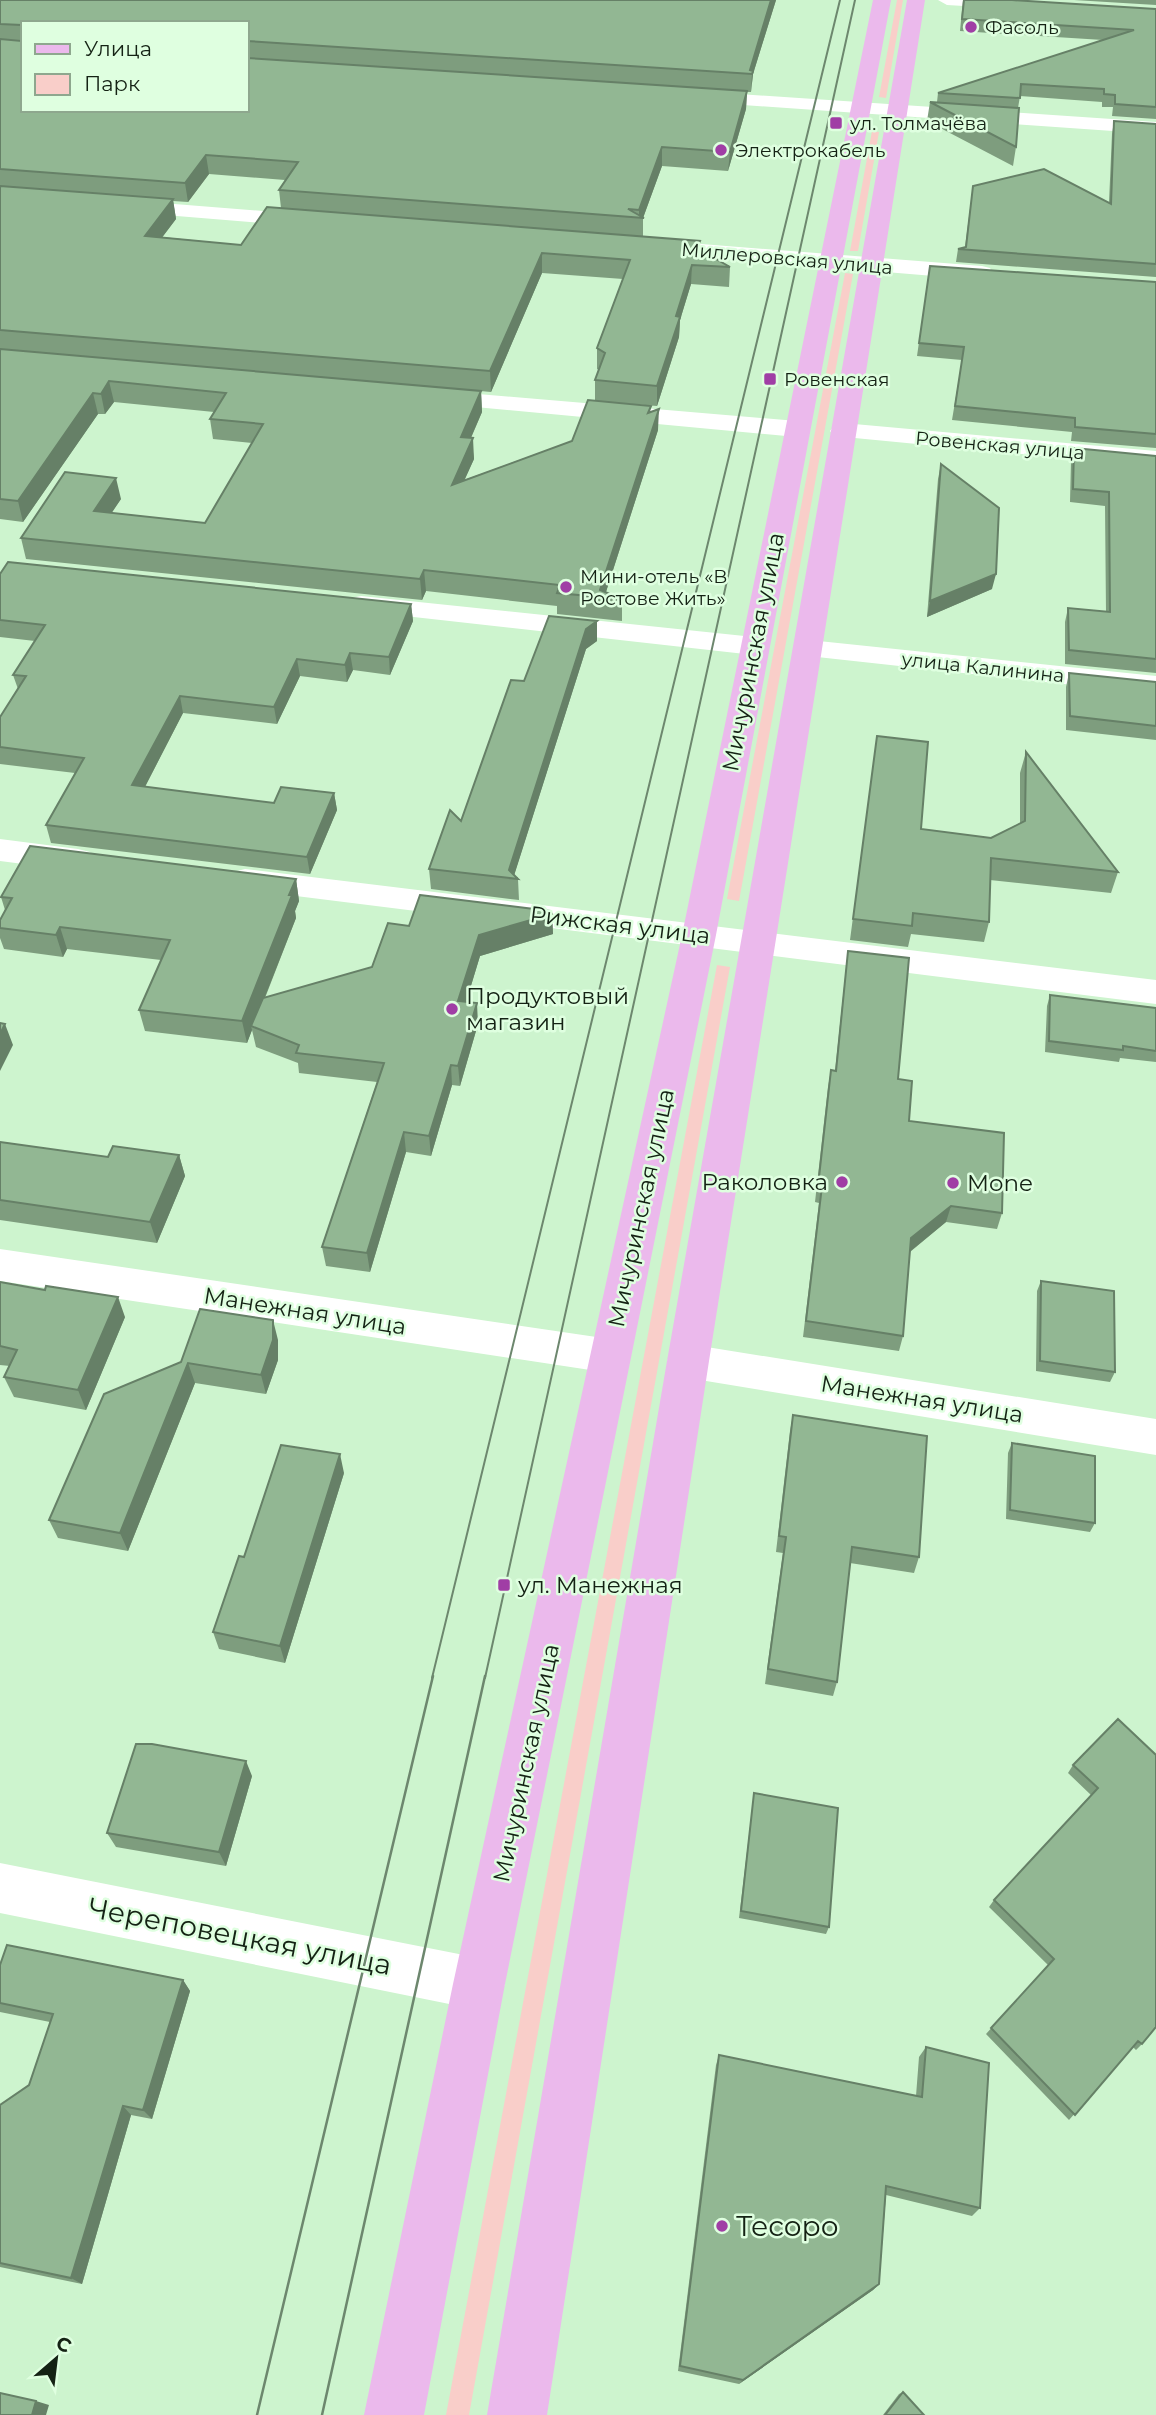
<svg xmlns="http://www.w3.org/2000/svg" width="1156" height="2415" font-family="Montserrat,sans-serif">
<rect width="100%" height="100%" fill="#cdf4ce"/>
<path fill="#f9cec9" d="M 897,0 L 903,0 L 886,98 L 879,97 Z
M 872,131 L 879,132 L 858,251 L 850,251 Z
M 845,273 L 853,274 L 739,901 L 727,899 Z
M 717,965 L 730,967 L 469,2415 L 446,2415 Z"/>
<g fill="none" stroke-linecap="round" stroke-linejoin="round">
<path fill="#fff" fill-rule="evenodd" d="M 938,0 L 1020,0 L 1024,4 L 1015,9 L 947,5 Z
M 694,91 L 1156,122 L 1156,134 L 687,101 L 684,97 L 687,93 Z
M 124,200 L 312,215 L 320,216 L 323,221 L 320,226 L 312,227 L 116,211 L 113,206 L 116,201 Z
M 651,240 L 982,266 L 990,268 L 993,273 L 990,278 L 982,280 L 643,252 L 640,247 L 643,242 Z
M 431,390 L 797,421 L 806,424 L 810,429 L 806,434 L 797,437 L 422,402 L 419,397 L 422,392 Z
M 843,423 L 1156,451 L 1156,467 L 834,436 L 830,431 L 834,426 Z
M 361,596 L 754,637 L 764,640 L 768,646 L 764,652 L 754,655 L 351,610 L 347,604 L 351,598 Z
M 809,640 L 1156,676 L 1156,694 L 799,655 L 795,649 L 799,643 Z
M 0,839 L 78,849 L 90,852 L 94,860 L 90,868 L 78,871 L 0,861 Z
M 245,869 L 1156,980 L 1156,1004 L 233,888 L 229,880 L 233,872 Z
M 0,1249 L 610,1339 L 625,1344 L 631,1356 L 625,1368 L 610,1373 L 0,1281 Z
M 688,1344 L 1156,1419 L 1156,1455 L 688,1378 L 673,1373 L 667,1361 L 673,1349 Z
M 0,1863 L 479,1958 L 497,1966 L 505,1984 L 497,2002 L 479,2010 L 0,1913 Z"/>
<path fill="#ebb9ec" fill-rule="evenodd" d="M 873,0 L 891,0 L 716,935 L 505,1984 L 424,2415 L 364,2415 L 453,1984 L 682,935 Z
M 907,0 L 925,0 L 709,1361 L 547,2415 L 487,2415 L 667,1361 Z"/>
<path stroke="#6d876e" stroke-width="2" d="M 432,1678 L 840,0
M 485,1678 L 855,0"/>
<path stroke="#6d876e" stroke-width="2.5" d="M 257,2415 L 433,1676
M 322,2415 L 485,1676"/>
</g>
<path fill="#7e9d7e" fill-rule="evenodd" d="M 0,0 L 776,0 L 753,74 L 751,92 L 747,92 L 746,109 L 728,171 L 662,166 L 643,218 L 643,236 L 699,250 L 730,267 L 729,287 L 691,284 L 680,320 L 679,337 L 657,406 L 595,401 L 595,380 L 599,370 L 597,369 L 597,348 L 623,279 L 542,273 L 491,392 L 459,389 L 481,391 L 482,412 L 471,438 L 474,459 L 464,480 L 572,441 L 651,406 L 650,412 L 658,430 L 606,592 L 622,599 L 622,621 L 557,614 L 557,606 L 426,591 L 422,600 L 26,559 L 21,538 L 121,499 L 111,513 L 205,523 L 252,443 L 213,439 L 210,419 L 214,412 L 114,402 L 105,414 L 98,414 L 23,522 L 0,519 ZM 23,23 L 247,23 L 247,110 ZM 209,174 L 285,180 L 279,190 L 281,208 L 241,245 L 162,237 L 176,219 L 173,201 L 188,202 Z
M 963,0 L 1156,9 L 1156,119 L 1112,116 L 1113,107 L 1102,107 L 1102,102 L 1020,96 L 1018,108 L 1016,147 L 1013,166 L 927,121 L 930,102 L 937,102 L 938,93 L 1103,40 L 960,31 Z
M 1074,0 L 1156,0 L 1156,5 Z
M 1114,121 L 1156,124 L 1156,277 L 956,262 L 958,249 L 965,247 L 973,186 L 1109,202 L 1112,134 Z
M 930,266 L 1156,282 L 1156,448 L 1071,441 L 1072,432 L 952,420 L 962,360 L 917,356 Z
M 1074,448 L 1156,456 L 1156,673 L 1065,664 L 1065,622 L 1068,608 L 1106,612 L 1105,506 L 1070,502 L 1071,461 Z
M 941,464 L 992,589 L 927,617 L 938,479 Z
M 0,574 L 411,604 L 413,621 L 390,675 L 353,670 L 347,682 L 300,676 L 277,724 L 183,713 L 145,787 L 274,803 L 334,793 L 337,810 L 310,874 L 51,843 L 46,825 L 75,773 L 0,764 L 0,717 L 18,689 L 13,675 L 35,641 L 0,637 Z
M 597,621 L 597,641 L 586,649 L 514,875 L 518,879 L 519,900 L 431,889 L 429,869 L 461,821 L 524,681 Z
M 1069,673 L 1156,682 L 1156,740 L 1066,730 L 1066,687 Z
M 877,736 L 921,829 L 991,838 L 1020,823 L 1020,773 L 1026,752 L 1118,872 L 1111,893 L 990,880 L 989,922 L 984,942 L 911,934 L 908,947 L 850,940 Z
M 296,879 L 299,901 L 295,911 L 296,918 L 265,998 L 372,967 L 409,926 L 552,914 L 553,934 L 480,956 L 466,1002 L 478,1024 L 460,1086 L 452,1085 L 431,1156 L 406,1152 L 370,1272 L 326,1266 L 322,1247 L 377,1082 L 299,1073 L 298,1063 L 256,1047 L 252,1030 L 247,1043 L 145,1031 L 139,1010 L 161,960 L 67,949 L 63,957 L 4,949 L 0,938 L 0,920 L 5,910 L 1,897 Z
M 848,951 L 898,1079 L 909,1121 L 1002,1213 L 997,1229 L 946,1222 L 910,1252 L 903,1336 L 899,1351 L 803,1337 L 819,1203 L 815,1202 L 828,1087 L 831,1070 L 835,1071 L 846,968 Z
M 1050,995 L 1156,1008 L 1156,1062 L 1120,1058 L 1119,1062 L 1045,1052 L 1047,1006 Z
M 0,1142 L 108,1157 L 179,1155 L 185,1176 L 157,1243 L 0,1220 Z
M 1041,1281 L 1115,1372 L 1110,1382 L 1036,1371 L 1037,1291 Z
M 0,1282 L 125,1317 L 86,1410 L 14,1397 L 4,1377 L 10,1366 L 0,1365 Z
M 278,1340 L 278,1360 L 266,1394 L 195,1383 L 128,1551 L 58,1538 L 49,1520 L 181,1362 Z
M 793,1415 L 919,1557 L 914,1573 L 850,1563 L 837,1682 L 833,1696 L 765,1684 L 783,1553 L 776,1552 L 790,1431 Z
M 1012,1443 L 1095,1523 L 1090,1532 L 1006,1519 L 1008,1453 Z
M 344,1473 L 285,1663 L 219,1649 L 213,1632 L 244,1557 Z
M 1118,1719 L 1142,2044 L 1136,2050 L 1133,2047 L 1069,2120 L 986,2034 L 1048,1965 L 989,1907 L 994,1900 L 1091,1795 L 1068,1773 L 1073,1765 Z
M 252,1776 L 226,1866 L 116,1847 L 107,1833 Z
M 754,1793 L 829,1927 L 826,1934 L 739,1918 Z
M 0,1965 L 183,1980 L 190,1991 L 152,2119 L 131,2115 L 82,2284 L 0,2267 L 0,2105 L 29,2085 L 50,2022 L 0,2012 Z
M 926,2047 L 980,2208 L 972,2216 L 886,2195 L 879,2284 L 873,2290 L 739,2384 L 678,2371 L 716,2065 L 719,2055 L 916,2096 L 919,2057 Z
M 903,2392 L 924,2415 L 883,2415 L 899,2394 Z"/>
<path fill="#668067" d="M 771,0 L 776,0 L 753,74 L 751,92 L 752,74 L 750,70 Z
M 747,91 L 746,109 L 728,171 L 730,152 Z
M 662,147 L 662,166 L 643,218 L 639,218 L 639,210 Z
M 206,155 L 209,174 L 188,202 L 185,183 Z
M 173,199 L 176,219 L 149,255 L 145,236 Z
M 542,253 L 542,273 L 491,392 L 490,371 Z
M 692,265 L 691,284 L 680,320 L 679,337 L 657,406 L 657,386 L 676,316 Z
M 109,381 L 114,402 L 105,414 L 101,394 Z
M 481,391 L 482,412 L 462,458 L 461,437 Z
M 93,393 L 98,414 L 23,522 L 18,501 Z
M 659,409 L 658,430 L 604,598 L 600,590 Z
M 473,438 L 474,459 L 453,506 L 452,485 Z
M 116,478 L 121,499 L 99,532 L 94,511 Z
M 424,570 L 426,591 L 422,600 L 420,579 Z
M 996,574 L 992,589 L 927,617 L 930,601 Z
M 411,604 L 413,621 L 390,675 L 389,657 Z
M 597,621 L 597,641 L 586,649 L 513,879 L 509,870 L 586,629 Z
M 350,653 L 353,670 L 347,682 L 345,665 Z
M 297,659 L 300,676 L 277,724 L 274,707 Z
M 180,696 L 183,713 L 137,802 L 132,785 Z
M 334,793 L 337,810 L 310,874 L 307,857 Z
M 296,879 L 299,901 L 295,911 L 296,918 L 253,1027 L 251,1026 L 252,1030 L 247,1043 L 242,1021 Z
M 552,914 L 553,934 L 480,956 L 460,1022 L 458,1001 L 479,935 Z
M 60,927 L 67,949 L 63,957 L 56,935 Z
M 477,1003 L 478,1024 L 460,1086 L 458,1066 Z
M 5,1024 L 13,1045 L 0,1071 L 0,1034 Z
M 451,1065 L 452,1085 L 431,1156 L 429,1136 Z
M 404,1132 L 406,1152 L 370,1272 L 367,1253 Z
M 179,1155 L 185,1176 L 157,1243 L 150,1222 Z
M 951,1206 L 946,1222 L 907,1254 L 911,1238 Z
M 118,1297 L 125,1317 L 86,1410 L 78,1390 Z
M 273,1320 L 278,1340 L 278,1360 L 266,1394 L 261,1375 Z
M 188,1363 L 195,1383 L 128,1551 L 120,1533 Z
M 340,1454 L 344,1473 L 285,1663 L 280,1646 Z
M 246,1761 L 252,1776 L 226,1866 L 219,1852 Z
M 183,1980 L 190,1991 L 152,2119 L 143,2110 Z
M 123,2106 L 131,2115 L 82,2284 L 71,2278 Z
M 879,2284 L 873,2290 L 739,2384 L 743,2380 Z
M 36,2401 L 49,2405 L 46,2415 L 32,2415 Z"/>
<path fill="#92b793" stroke="#668067" stroke-width="2" d="M 0,0 L 771,0 L 750,70 L 753,71 L 752,74 L 247,41 L 247,23 L 23,23 L 23,110 L 247,110 L 247,58 L 747,91 L 730,152 L 662,147 L 639,210 L 628,209 L 644,218 L 279,190 L 298,162 L 206,155 L 185,183 L 0,169 L 0,39 L 21,41 L 21,25 L 0,24 Z
M 964,0 L 1012,0 L 1156,9 L 1156,107 L 1115,104 L 1115,95 L 1104,94 L 1104,89 L 1021,84 L 1020,98 L 938,93 L 1134,30 L 962,19 Z
M 930,102 L 1019,108 L 1016,147 Z
M 1114,121 L 1156,124 L 1156,264 L 958,249 L 966,247 L 973,186 L 1044,169 L 1111,204 Z
M 0,186 L 173,199 L 145,236 L 241,245 L 267,207 L 700,241 L 697,248 L 730,267 L 692,265 L 676,316 L 680,317 L 657,386 L 595,380 L 605,353 L 597,348 L 630,260 L 542,253 L 490,371 L 0,330 Z
M 930,266 L 1156,282 L 1156,434 L 1075,427 L 1075,418 L 955,406 L 964,347 L 919,343 Z
M 0,349 L 481,391 L 461,437 L 473,438 L 452,485 L 572,441 L 588,400 L 651,406 L 648,413 L 659,409 L 600,590 L 622,599 L 557,593 L 560,585 L 424,570 L 420,579 L 21,538 L 65,472 L 116,478 L 94,511 L 205,523 L 263,424 L 210,419 L 226,393 L 109,381 L 101,394 L 93,393 L 18,501 L 0,499 Z
M 1074,448 L 1156,456 L 1156,659 L 1069,650 L 1068,608 L 1110,612 L 1109,492 L 1073,489 Z
M 941,464 L 999,508 L 996,574 L 930,601 Z
M 8,562 L 411,604 L 389,657 L 350,653 L 345,665 L 297,659 L 274,707 L 180,696 L 132,785 L 274,803 L 281,787 L 334,793 L 307,857 L 46,825 L 84,758 L 0,747 L 0,717 L 26,676 L 13,675 L 45,625 L 0,620 L 0,574 Z
M 549,616 L 597,621 L 586,629 L 509,870 L 518,879 L 429,869 L 450,810 L 461,821 L 511,680 L 524,681 Z
M 1069,673 L 1156,682 L 1156,726 L 1070,716 Z
M 877,736 L 928,742 L 921,829 L 991,838 L 1025,821 L 1026,752 L 1118,872 L 991,858 L 989,922 L 913,913 L 912,926 L 853,919 Z
M 30,846 L 296,879 L 289,895 L 292,895 L 242,1021 L 139,1010 L 170,940 L 60,927 L 56,935 L 0,928 L 0,920 L 12,898 L 1,897 Z
M 420,895 L 550,911 L 552,914 L 479,935 L 458,1001 L 477,1003 L 458,1066 L 451,1065 L 429,1136 L 404,1132 L 367,1253 L 322,1247 L 384,1063 L 296,1053 L 299,1045 L 251,1026 L 263,998 L 372,967 L 388,923 L 409,926 Z
M 848,951 L 909,958 L 898,1079 L 912,1081 L 909,1121 L 1004,1133 L 1002,1213 L 951,1206 L 911,1238 L 903,1336 L 806,1321 L 822,1186 L 818,1186 L 831,1070 L 836,1071 Z
M 1050,995 L 1156,1008 L 1156,1051 L 1123,1046 L 1123,1050 L 1049,1041 Z
M 0,1023 L 5,1024 L 0,1034 Z
M 0,1142 L 108,1157 L 113,1146 L 179,1155 L 150,1222 L 0,1200 Z
M 1041,1281 L 1114,1291 L 1115,1372 L 1040,1361 Z
M 0,1282 L 45,1290 L 46,1286 L 118,1297 L 78,1390 L 4,1377 L 17,1350 L 0,1346 Z
M 200,1309 L 273,1320 L 273,1340 L 261,1375 L 188,1363 L 120,1533 L 49,1520 L 104,1394 L 181,1362 Z
M 793,1415 L 927,1436 L 919,1557 L 852,1547 L 837,1682 L 768,1669 L 786,1537 L 779,1536 Z
M 1012,1443 L 1095,1456 L 1095,1523 L 1010,1510 Z
M 281,1445 L 340,1454 L 280,1646 L 213,1632 L 239,1556 L 244,1557 Z
M 1118,1719 L 1156,1755 L 1156,2027 L 1142,2044 L 1138,2041 L 1075,2115 L 991,2028 L 1054,1959 L 994,1900 L 1098,1788 L 1073,1765 Z
M 136,1744 L 152,1744 L 246,1761 L 219,1852 L 107,1833 Z
M 754,1793 L 838,1808 L 829,1927 L 741,1911 Z
M 7,1945 L 183,1980 L 143,2110 L 123,2106 L 71,2278 L 0,2263 L 0,2105 L 29,2085 L 53,2014 L 0,2003 L 0,1965 Z
M 926,2047 L 989,2063 L 980,2208 L 886,2186 L 879,2284 L 743,2380 L 680,2366 L 719,2055 L 922,2097 Z
M 903,2392 L 924,2415 L 885,2415 Z
M 0,2393 L 36,2401 L 32,2415 L 0,2415 Z"/>
<g fill="#a03ea5" stroke="#dfffe0" stroke-width="2.5">
<circle cx="971" cy="27" r="7"/>
<rect x="829" y="116" width="14" height="14" rx="3.5"/>
<circle cx="721" cy="150" r="7"/>
<rect x="763" y="372" width="14" height="14" rx="3.5"/>
<circle cx="566" cy="587" r="7"/>
<circle cx="452" cy="1009" r="7"/>
<circle cx="842" cy="1182" r="7"/>
<circle cx="953" cy="1183" r="7"/>
<rect x="497" y="1578" width="14" height="14" rx="3.5"/>
<circle cx="722" cy="2226" r="7"/>
</g>
<g text-anchor="middle" stroke-width="5" stroke-linejoin="round" paint-order="stroke">
<g font-size="19" fill="#142214" stroke="#dfffe0" text-anchor="start">
<text x="985" y="34">Фасоль</text>
<text x="850" y="130">ул. Толмачёва</text>
<text x="735" y="157">Электрокабель</text>
<text x="784" y="386">Ровенская</text>
<text x="580" y="583">Мини-отель «В<tspan x="580" dy="22">Ростове Жить»</tspan></text>
</g>
<g font-size="19" fill="#142214" stroke="#dfffe0">
<text transform="translate(787 258) rotate(5)" y="7">Миллеровская улица</text>
<text transform="translate(1000 445) rotate(5)" y="7">Ровенская улица</text>
<text transform="translate(983 667) rotate(6)" y="7">улица Калинина</text>
</g>
<g font-size="23" fill="#142214" stroke="#dfffe0">
<text transform="translate(753 652) rotate(-79)" y="8">Мичуринская улица</text>
<text transform="translate(620 925) rotate(7)" y="8">Рижская улица</text>
<text transform="translate(641 1208) rotate(-78)" y="8">Мичуринская улица</text>
<text transform="translate(305 1311) rotate(9)" y="8">Манежная улица</text>
<text transform="translate(922 1399) rotate(9)" y="8">Манежная улица</text>
<text transform="translate(526 1763) rotate(-78)" y="8">Мичуринская улица</text>
</g>
<g font-size="23" fill="#142214" stroke="#dfffe0" text-anchor="start">
<text x="466" y="1004">Продуктовый<tspan x="466" dy="26">магазин</tspan></text>
<text x="828" y="1190" text-anchor="end">Раколовка</text>
<text x="967" y="1191">Mone</text>
<text x="518" y="1593">ул. Манежная</text>
</g>
<g font-size="28" fill="#142214" stroke="#dfffe0">
<text transform="translate(240 1936) rotate(11)" y="10">Череповецкая улица</text>
</g>
<g font-size="28" fill="#142214" stroke="#dfffe0" text-anchor="start">
<text x="736" y="2236">Тесоро</text>
</g>
</g>
<rect x="21" y="21" width="228" height="91" fill="#dfffe0" stroke="#8ea78e" stroke-width="2"/>
<rect x="35" y="44" width="35" height="10" fill="#ebb9ec" stroke="#8ea78e" stroke-width="2"/>
<text x="84" y="56" font-size="21" fill="#142214">Улица</text>
<rect x="35" y="74" width="35" height="21" fill="#f9cec9" stroke="#8ea78e" stroke-width="2"/>
<text x="84" y="91" font-size="21" fill="#142214">Парк</text>
<g transform="translate(56 2359) rotate(28)" stroke="#dfffe0" stroke-width="5" paint-order="stroke">
<path d="M0-5L12 26L0 18L-12 26Z" fill="#142214"/>
<text y="-10" font-size="19" font-weight="bold" text-anchor="middle" fill="#142214">С</text>
</g>
</svg>
